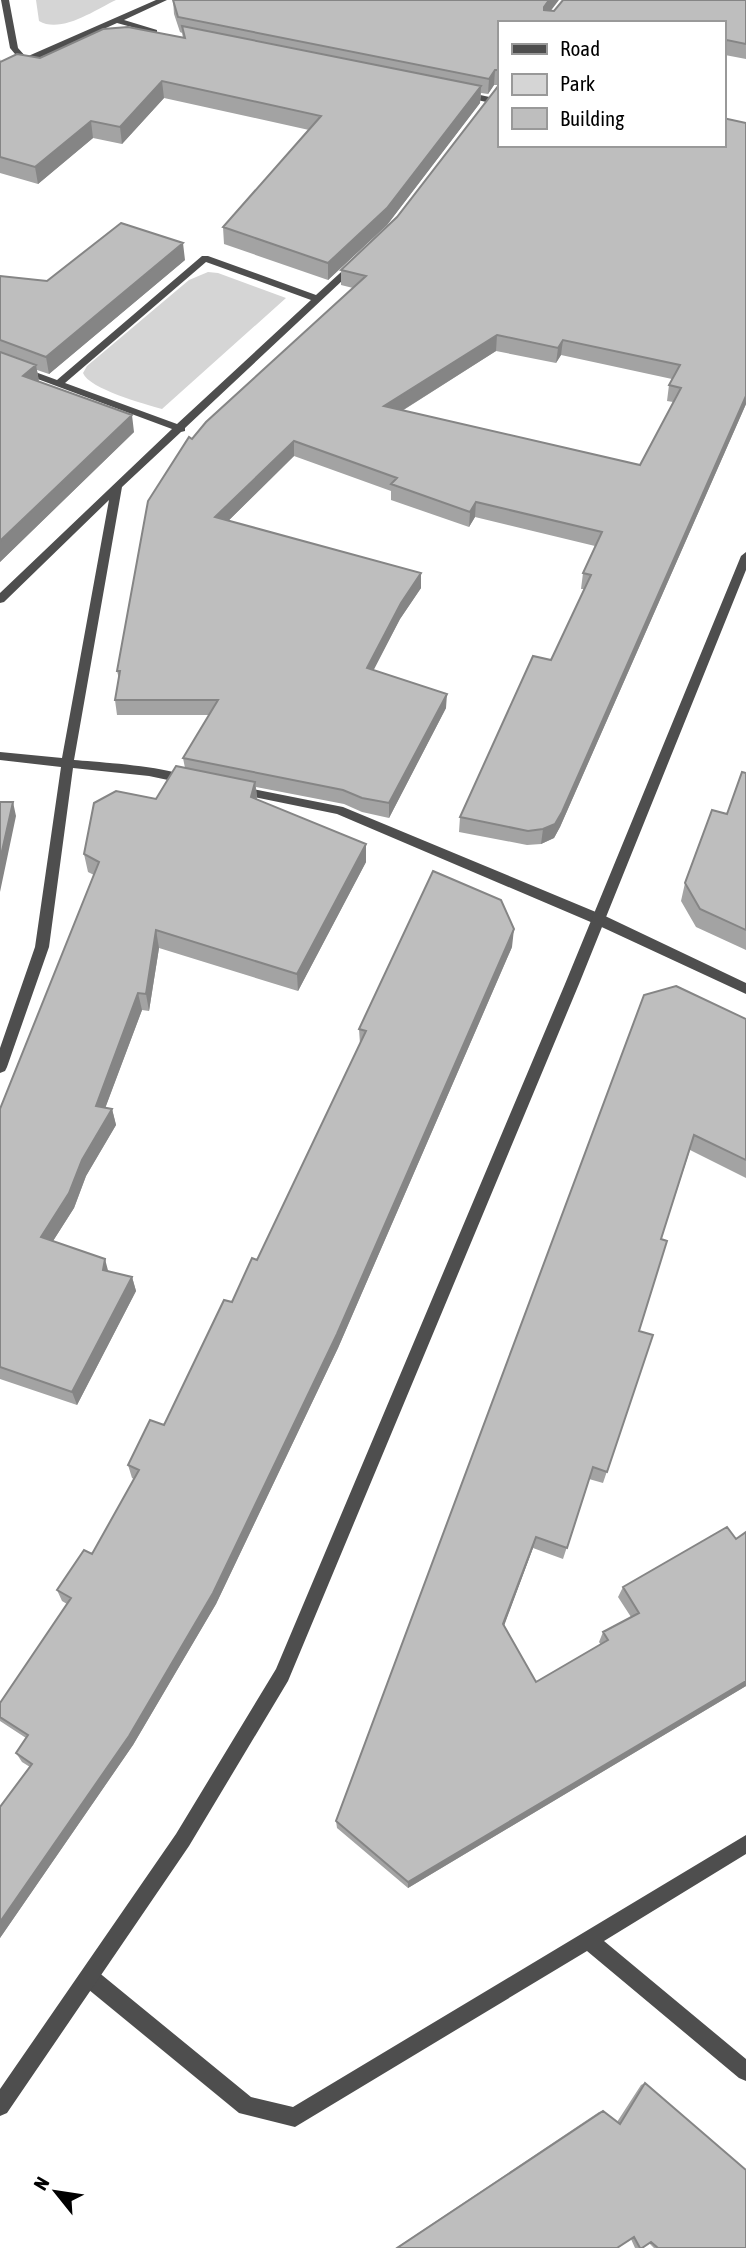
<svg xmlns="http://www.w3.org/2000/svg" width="746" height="2248" font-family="'Asap Condensed',sans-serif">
<rect width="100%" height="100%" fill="#fff"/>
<path fill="#d5d5d5" d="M 36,0 L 116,0 C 95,10 61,34 39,21 Z
M 208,272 L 218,273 L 286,298 L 162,409 C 145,404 89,389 83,373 L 87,366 L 189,280 Z"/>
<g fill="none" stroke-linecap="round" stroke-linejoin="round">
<path fill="#4e4e4e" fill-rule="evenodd" d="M 1,0 L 9,0 L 18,48 L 26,57 L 156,0 L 167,0 L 124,20 L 157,30 L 157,34 L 117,23 L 28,63 L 0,78 L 0,72 L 20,60 L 10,48 Z
M 462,91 L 494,98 L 495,100 L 491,103 L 459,96 L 459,92 Z
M 202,256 L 208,256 L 316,295 L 351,263 L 359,265 L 185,428 L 185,431 L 181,432 L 122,487 L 74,760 C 97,762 180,767 193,780 L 187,784 L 149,776 L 73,768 L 49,947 L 7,1067 L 5,1071 L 0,1073 L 0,1048 L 35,947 L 61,767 L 0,760 L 0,752 L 62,758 L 109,500 L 4,602 L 0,603 L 0,593 L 172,429 L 0,365 L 0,359 L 57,380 ZM 206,262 L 311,300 L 177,424 L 65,383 Z
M 238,786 L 343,807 L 603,915 L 746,983 L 746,994 L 593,923 L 337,814 L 234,793 L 232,790 Z
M 746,1835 L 746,1854 L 604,1941 L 746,2059 L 746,2081 L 739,2078 L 587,1951 L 295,2127 L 239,2113 L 83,1985 L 81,1978 L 83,1971 L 90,1969 L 97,1971 L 251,2097 L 293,2107 Z"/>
<path fill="#4e4e4e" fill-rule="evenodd" d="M 746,552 L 746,570 L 579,984 L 288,1681 L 189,1846 L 7,2113 L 0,2116 L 0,2089 L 176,1834 L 276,1669 L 565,984 L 741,556 Z"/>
</g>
<path fill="#a3a3a3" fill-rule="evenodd" d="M 173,0 L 551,11 L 746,0 L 746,59 L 725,55 L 723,57 L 723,23 L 499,23 L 499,145 L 746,123 L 746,404 L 560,827 L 554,838 L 541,844 L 527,845 L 459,832 L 460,817 L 551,660 L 584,589 L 581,589 L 583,573 L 595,546 L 475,517 L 469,527 L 391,500 L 391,491 L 294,456 L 228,521 L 421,588 L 400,619 L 373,670 L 446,708 L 389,818 L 362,812 L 344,804 L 256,787 L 257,799 L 366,862 L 298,991 L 159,948 L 149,1011 L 142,1010 L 105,1108 L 112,1109 L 116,1125 L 86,1176 L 74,1208 L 53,1241 L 109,1271 L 132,1277 L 136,1291 L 77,1405 L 0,1379 L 0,1109 L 94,875 L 88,872 L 84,854 L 156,799 L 185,768 L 183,758 L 209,715 L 117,715 L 115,700 L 119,679 L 117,671 L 192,439 L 353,288 L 341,285 L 341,270 L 397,217 L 499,85 L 494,85 L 488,94 L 481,93 L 480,103 L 387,225 L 328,280 L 224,244 L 223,227 L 309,130 L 164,98 L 122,144 L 93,138 L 38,184 L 0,173 L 0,59 L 1,62 L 40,58 L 183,38 L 182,33 L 180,32 L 174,14 ZM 496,351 L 556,363 L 561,355 L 672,379 L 669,385 L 667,401 L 673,402 L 640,465 L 402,411 Z
M 185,260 L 49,374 L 37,370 L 39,382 L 134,432 L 0,562 L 0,276 L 47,281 Z
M 746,773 L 746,950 L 696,927 L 681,901 L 685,883 L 727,814 Z
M 512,947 L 338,1348 L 216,1604 L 133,1745 L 0,1938 L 0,1807 L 30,1767 L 22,1762 L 16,1753 L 26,1738 L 0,1721 L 0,1703 L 67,1604 L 62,1601 L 57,1590 L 92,1554 L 134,1479 L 132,1478 L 128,1465 L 164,1425 L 232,1302 L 257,1260 L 360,1044 L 359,1029 Z
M 746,1019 L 746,1178 L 690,1150 L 661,1239 L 639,1331 L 653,1335 L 603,1483 L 589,1479 L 563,1559 L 533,1548 L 504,1625 L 536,1682 L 601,1645 L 599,1642 L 603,1632 L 631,1617 L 618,1597 L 623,1587 L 736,1539 L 746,1532 L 746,1686 L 408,1888 L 337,1828 L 336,1821 Z
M 645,2083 L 746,2248 L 654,2248 L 649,2243 L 642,2248 L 635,2248 L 631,2239 L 617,2248 L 396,2248 L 599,2112 L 603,2111 L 617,2122 L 641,2085 Z"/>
<path fill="#858585" d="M 549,0 L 559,0 L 543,21 L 544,7 Z
M 727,40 L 725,55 L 723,57 L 723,46 Z
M 495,70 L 494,85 L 488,94 L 489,79 Z
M 162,81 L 164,98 L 122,144 L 120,127 Z
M 481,86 L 480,103 L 387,225 L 328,280 L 328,263 Z
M 91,121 L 93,138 L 38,184 L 35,167 Z
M 183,243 L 185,260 L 49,374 L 46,357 Z
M 497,335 L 496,351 L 384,422 L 384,406 Z
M 563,340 L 561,355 L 556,363 L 558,348 Z
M 36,365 L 39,382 L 23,376 Z
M 746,396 L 746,404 L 560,827 L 554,838 L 541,844 L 543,829 Z
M 132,415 L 134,432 L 0,562 L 0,541 Z
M 294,441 L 294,456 L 216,533 L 215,517 Z
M 476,502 L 475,517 L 469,527 L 470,512 Z
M 421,573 L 421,588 L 400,619 L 367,683 L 367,668 L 401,603 Z
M 447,694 L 446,708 L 389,818 L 389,803 Z
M 255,782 L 257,800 L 251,797 Z
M 13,802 L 16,816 L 0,892 L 0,860 Z
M 366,844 L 366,862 L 298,991 L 297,974 Z
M 514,929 L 512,947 L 338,1348 L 216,1604 L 133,1745 L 0,1938 L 0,1922 Z
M 156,930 L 159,948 L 149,1011 L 146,994 Z
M 138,993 L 142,1010 L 100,1122 L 96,1106 Z
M 112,1109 L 116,1125 L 86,1176 L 74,1208 L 46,1252 L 41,1237 L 82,1160 Z
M 105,1259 L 109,1274 L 103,1270 Z
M 132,1277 L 136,1291 L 77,1405 L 72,1392 Z
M 536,1537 L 533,1548 L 501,1634 L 503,1624 Z
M 746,1681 L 746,1686 L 408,1888 L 408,1882 Z"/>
<path fill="#bebebe" stroke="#858585" stroke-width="2" fill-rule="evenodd" d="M 173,0 L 549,0 L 544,7 L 544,10 L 554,11 L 563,0 L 746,0 L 746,44 L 727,40 L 723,46 L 723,23 L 499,23 L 499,70 L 495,70 L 489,79 L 178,17 Z
M 182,26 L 481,86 L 387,208 L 328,263 L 223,227 L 321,116 L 162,81 L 120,127 L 91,121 L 35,167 L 0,157 L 0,62 L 17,54 L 40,58 L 103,29 L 128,27 L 185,38 Z
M 499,85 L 499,145 L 723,145 L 723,118 L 746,123 L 746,396 L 562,812 L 555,824 L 543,829 L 528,831 L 460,817 L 533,656 L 551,660 L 591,575 L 583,573 L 602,532 L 476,502 L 470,512 L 391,484 L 397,478 L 294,441 L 215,517 L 421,573 L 401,603 L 367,668 L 447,694 L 389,803 L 362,798 L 343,790 L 183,758 L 218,700 L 115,700 L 120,671 L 117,671 L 148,501 L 189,437 L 192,439 L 206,422 L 366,276 L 341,270 L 397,217 ZM 497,335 L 558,348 L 563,340 L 680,365 L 669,385 L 681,388 L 640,465 L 384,406 Z
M 121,223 L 183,243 L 46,357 L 0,340 L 0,276 L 47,281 Z
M 0,352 L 36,365 L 23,376 L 132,415 L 0,541 Z
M 176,766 L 255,782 L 251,797 L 366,844 L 297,974 L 156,930 L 146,994 L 138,993 L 96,1106 L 112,1109 L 82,1160 L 69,1193 L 41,1237 L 105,1259 L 103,1270 L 132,1277 L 72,1392 L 0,1367 L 0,1109 L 99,862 L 84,854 L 94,803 L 116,791 L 156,799 Z
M 742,772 L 746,773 L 746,930 L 700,909 L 685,883 L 712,810 L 727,814 Z
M 0,802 L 13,802 L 0,860 Z
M 433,871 L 501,900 L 514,929 L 337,1334 L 213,1593 L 129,1736 L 0,1922 L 0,1807 L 32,1764 L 16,1753 L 28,1735 L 0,1717 L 0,1703 L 71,1598 L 57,1590 L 84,1550 L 92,1554 L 139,1470 L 128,1465 L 150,1420 L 164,1425 L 224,1300 L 232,1302 L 252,1258 L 257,1260 L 366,1031 L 359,1029 Z
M 676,986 L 746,1019 L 746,1160 L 694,1135 L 661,1239 L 667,1241 L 639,1331 L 653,1335 L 607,1472 L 593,1467 L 567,1548 L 536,1537 L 503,1624 L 536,1682 L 608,1640 L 603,1632 L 639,1613 L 623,1587 L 727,1527 L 736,1539 L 746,1532 L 746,1681 L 408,1882 L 336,1821 L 644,995 Z
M 645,2083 L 746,2170 L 746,2248 L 658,2248 L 651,2242 L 642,2248 L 640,2248 L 634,2237 L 617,2248 L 397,2248 L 603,2111 L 620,2124 Z"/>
<rect x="498" y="21" width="228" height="126" fill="#ffffff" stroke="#999999" stroke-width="2"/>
<rect x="512" y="44" width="35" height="10" fill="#4e4e4e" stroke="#999999" stroke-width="2"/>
<text x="560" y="56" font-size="21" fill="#000000">Road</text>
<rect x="512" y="74" width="35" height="21" fill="#d5d5d5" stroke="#999999" stroke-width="2"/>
<text x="560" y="91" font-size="21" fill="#000000">Park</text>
<rect x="512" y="108" width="35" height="21" fill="#bebebe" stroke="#999999" stroke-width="2"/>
<text x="560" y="126" font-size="21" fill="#000000">Building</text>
<g transform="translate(56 2192) rotate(300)" stroke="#ffffff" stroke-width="5" paint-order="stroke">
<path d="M0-5L12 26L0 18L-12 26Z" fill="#000000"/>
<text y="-10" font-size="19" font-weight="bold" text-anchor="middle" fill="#000000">N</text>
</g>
</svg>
